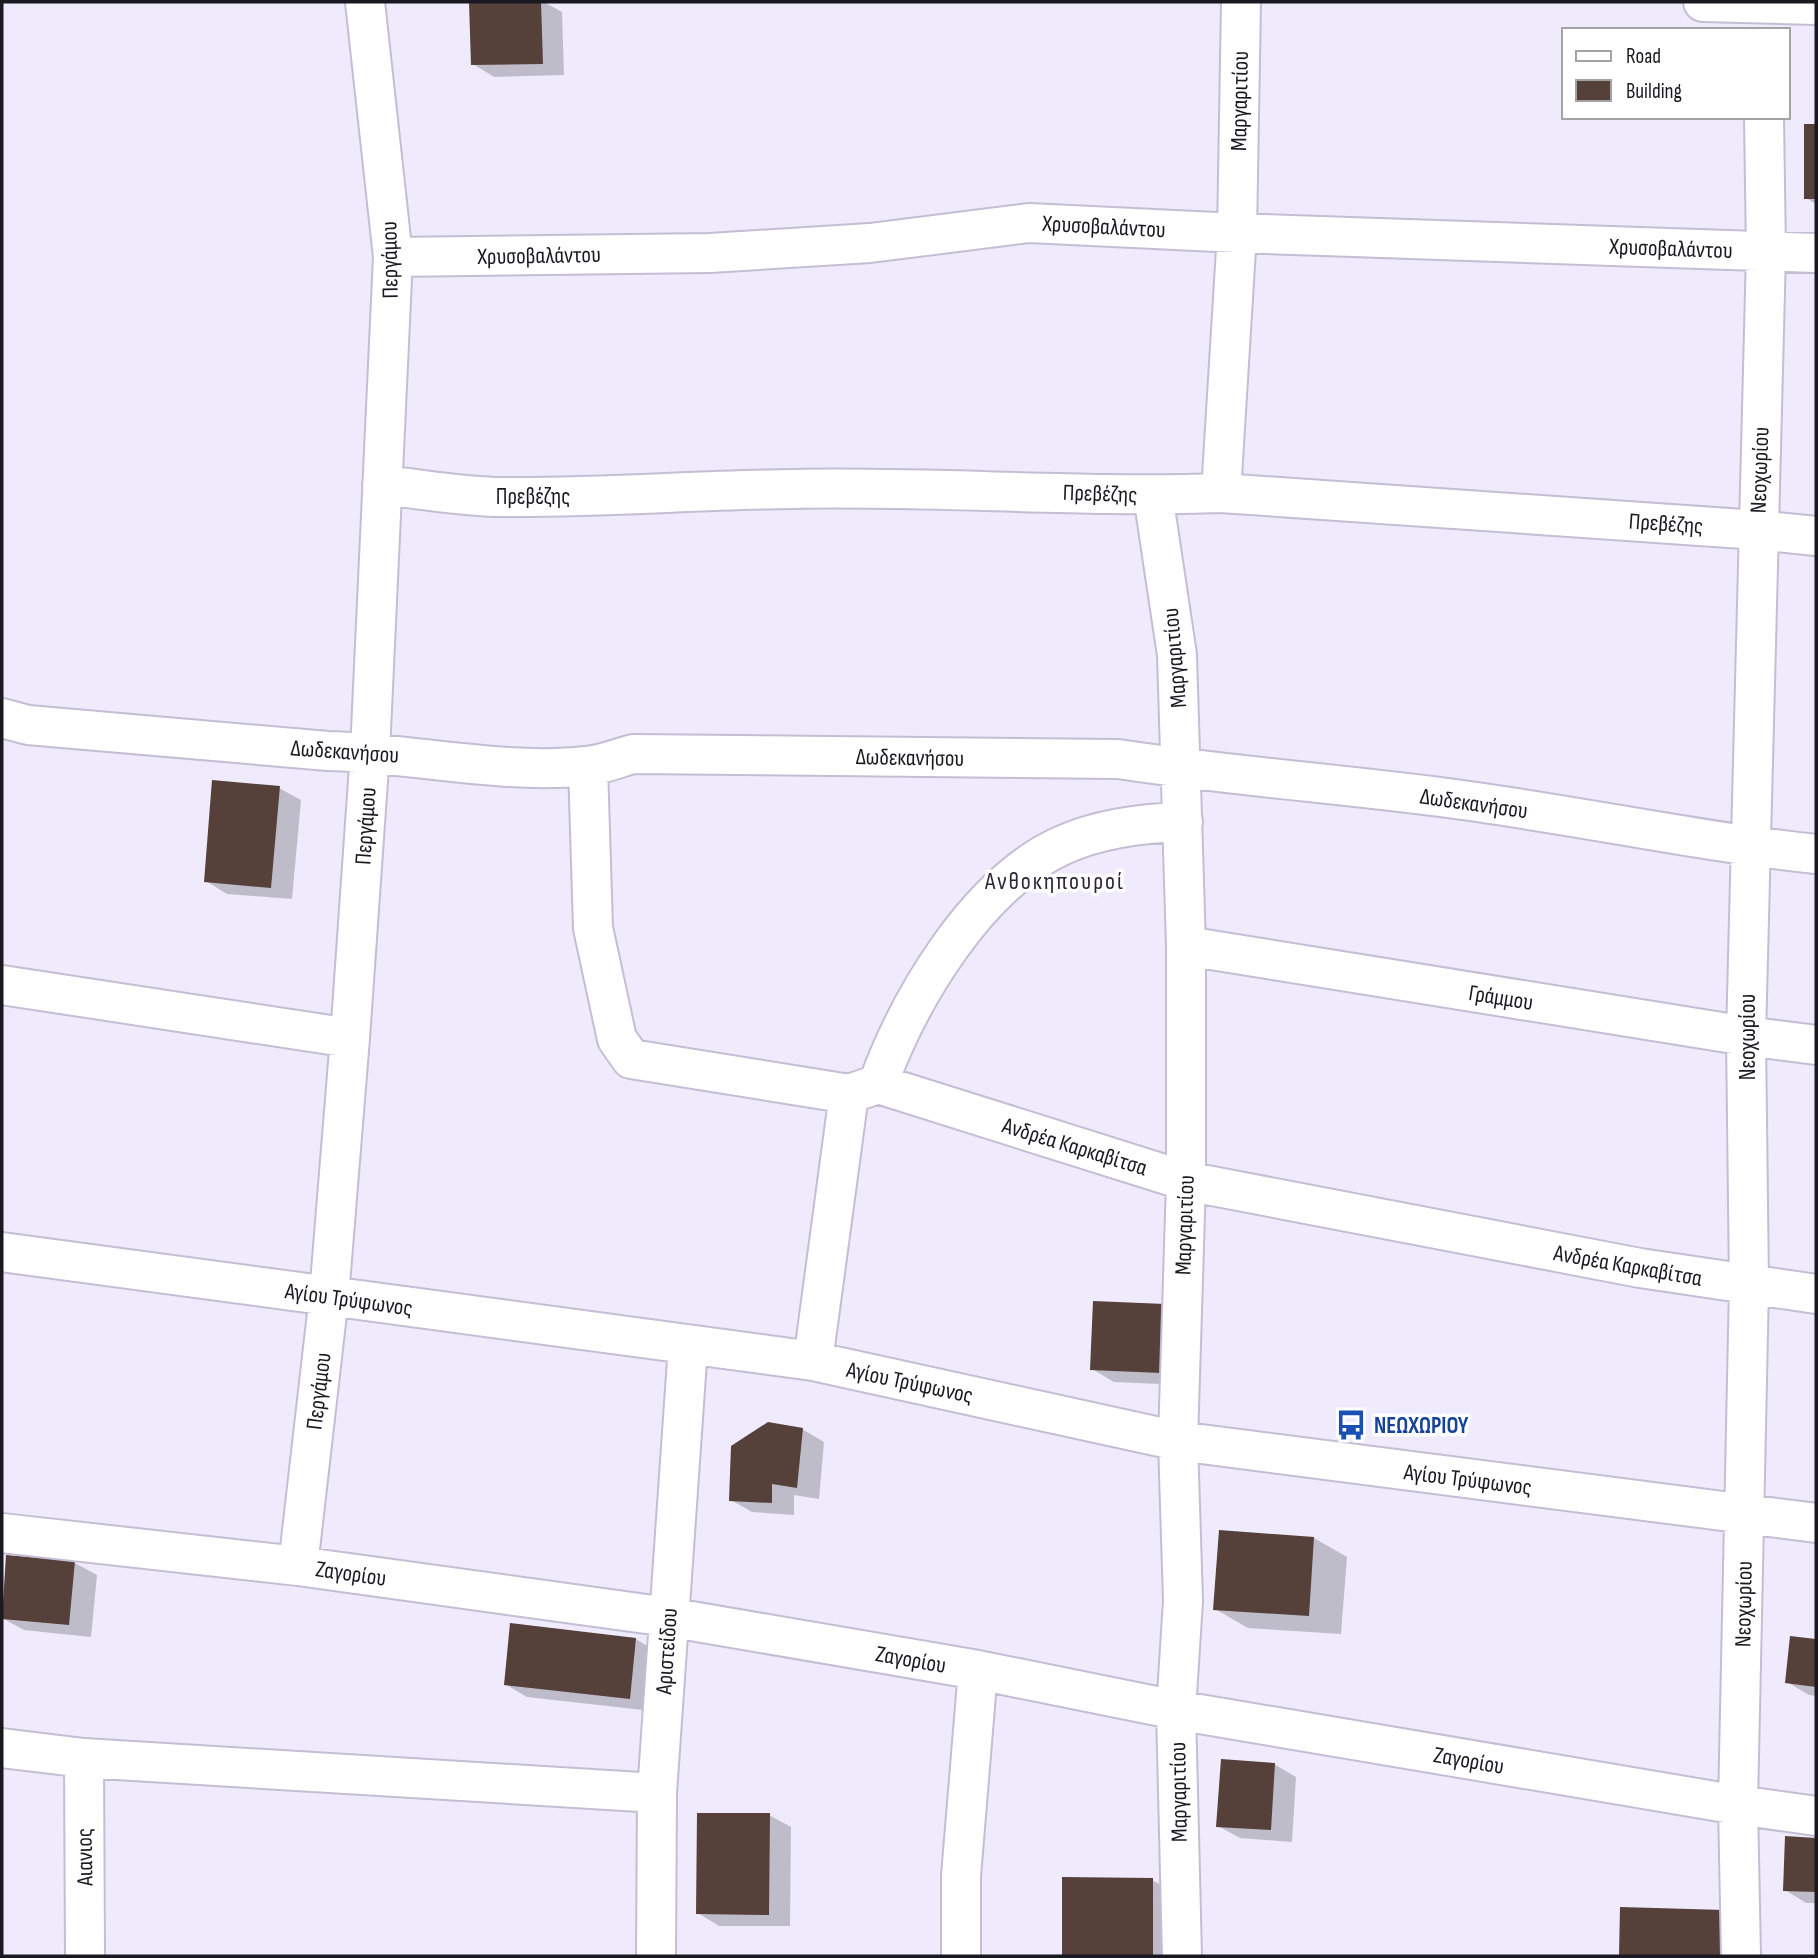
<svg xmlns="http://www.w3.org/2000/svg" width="1818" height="1958" font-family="'Sofia Sans Condensed',sans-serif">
<rect width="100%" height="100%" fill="#efebfd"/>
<path fill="#0003" d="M 471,2 L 544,2 L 562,12 L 564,75 L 494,77 L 473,64 Z
M 1805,126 L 1816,126 L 1816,204 L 1806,198 Z
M 279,788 L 301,800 L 292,899 L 227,894 L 206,881 Z
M 1165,1306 L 1183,1385 L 1114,1382 L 1092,1369 Z
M 802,1429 L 824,1442 L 819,1499 L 794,1495 L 794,1515 L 752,1512 L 731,1500 Z
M 1314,1538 L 1347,1557 L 1341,1634 L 1248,1628 L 1215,1609 Z
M 75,1563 L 97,1575 L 91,1637 L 24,1630 L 2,1618 Z
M 1792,1638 L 1816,1641 L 1816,1696 L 1809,1695 L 1787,1682 Z
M 636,1639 L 657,1652 L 652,1711 L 527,1697 L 505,1684 Z
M 1274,1764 L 1296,1777 L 1292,1842 L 1240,1838 L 1218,1826 Z
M 769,1815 L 791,1827 L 790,1926 L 719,1926 L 698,1913 Z
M 1786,1838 L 1816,1839 L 1816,1903 L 1806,1903 L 1785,1890 Z
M 1064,1879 L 1152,1880 L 1174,1892 L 1174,1956 L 1064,1956 Z
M 1622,1909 L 1744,1956 L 1621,1956 Z"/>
<path fill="#55403a" d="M 469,2 L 541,2 L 543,64 L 471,65 Z
M 1804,124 L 1816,124 L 1816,199 L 1804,199 Z
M 212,780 L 280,786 L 271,888 L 204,882 Z
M 1093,1301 L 1165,1304 L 1162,1373 L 1090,1370 Z
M 768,1422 L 803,1428 L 797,1488 L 772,1484 L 772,1503 L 729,1501 L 731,1446 Z
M 1219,1530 L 1314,1537 L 1309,1616 L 1213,1610 Z
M 6,1555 L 75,1561 L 69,1625 L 2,1619 Z
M 510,1623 L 636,1638 L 630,1699 L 504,1685 Z
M 1790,1636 L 1816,1639 L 1816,1687 L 1785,1683 Z
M 1221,1759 L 1275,1763 L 1271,1830 L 1216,1827 Z
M 697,1813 L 770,1813 L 769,1915 L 696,1914 Z
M 1785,1836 L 1816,1838 L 1816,1892 L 1783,1891 Z
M 1062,1877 L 1153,1878 L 1153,1956 L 1062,1956 Z
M 1620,1907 L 1724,1910 L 1722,1956 L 1619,1956 Z"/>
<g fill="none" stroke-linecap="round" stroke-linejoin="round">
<g stroke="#c3bed4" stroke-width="42">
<path id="minor" d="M 1703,2 L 1816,5
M 393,257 L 710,253 L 870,243 L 1029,223 L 1237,233 L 1816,253
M 382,485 C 422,489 463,497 503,497 C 600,498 697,490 794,489 C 936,486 1079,498 1221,493 L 1758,530 L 1816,536
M 1221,493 L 1237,233 L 1241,2
M 1153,495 L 1177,655 L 1186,946 L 1186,1181 L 1178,1441 L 1183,1601 L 1176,1710 L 1182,1956
M 2,718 L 28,725 L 328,751 C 412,753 503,775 586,766 C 602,765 618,758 633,754 L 1118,759 C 1230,776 1343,784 1455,799 C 1576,815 1695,841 1816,854
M 588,766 L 593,928 L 617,1039 L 631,1059 L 849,1094 L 878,1084 L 1186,1181 L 1640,1268 L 1816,1294
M 1186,946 L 1746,1036 L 1816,1045
M 2,985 L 350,1038
M 878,1084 C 909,999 977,883 1063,845 C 1101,828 1142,823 1183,822
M 2,1252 L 813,1361 L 1178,1441 L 1816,1523
M 813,1361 L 849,1094
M 2,1533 L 298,1566 L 668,1617 L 978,1670 L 1176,1710 L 1738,1805 L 1816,1816
M 298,1566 L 329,1296 L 350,1038 L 370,752 L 393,257 L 365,2
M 2,1748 L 84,1758 L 657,1793
M 84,1758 L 85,1956
M 656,1956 L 657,1793 L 688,1346
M 961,1956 L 961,1876 L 978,1670
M 1741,1956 L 1738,1805 L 1749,1285 L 1746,1036 L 1766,252 L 1764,117"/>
</g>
<use href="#minor" stroke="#fff" stroke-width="38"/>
</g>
<defs>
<g id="bus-bare" transform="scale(2.415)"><path d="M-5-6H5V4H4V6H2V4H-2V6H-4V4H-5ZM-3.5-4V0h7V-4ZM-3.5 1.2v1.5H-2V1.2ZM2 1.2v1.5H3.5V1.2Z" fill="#1a4fb4" stroke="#fff" stroke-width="2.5" paint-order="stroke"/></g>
</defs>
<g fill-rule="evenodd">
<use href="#bus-bare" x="1351" y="1425"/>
</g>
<g text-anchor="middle" stroke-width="7" stroke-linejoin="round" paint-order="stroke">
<g font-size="23" fill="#1a1820" stroke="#fff">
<text transform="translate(1239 101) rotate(-89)" y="8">Μαργαριτίου</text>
<text transform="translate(1104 226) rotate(3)" y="8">Χρυσοβαλάντου</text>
<text transform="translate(1671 248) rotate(2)" y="8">Χρυσοβαλάντου</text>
<text transform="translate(539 255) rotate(-1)" y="8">Χρυσοβαλάντου</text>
<text transform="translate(389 260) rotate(-91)" y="8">Περγάμου</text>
<text transform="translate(1759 470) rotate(-88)" y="8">Νεοχωρίου</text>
<text transform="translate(1100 493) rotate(2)" y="8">Πρεβέζης</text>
<text x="533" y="504">Πρεβέζης</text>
<text transform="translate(1666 523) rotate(4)" y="8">Πρεβέζης</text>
<text transform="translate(1174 658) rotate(-95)" y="8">Μαργαριτίου</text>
<text transform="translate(345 751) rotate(4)" y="8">Δωδεκανήσου</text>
<text transform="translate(910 757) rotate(1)" y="8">Δωδεκανήσου</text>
<text transform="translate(1474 803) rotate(8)" y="8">Δωδεκανήσου</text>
<text transform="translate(365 826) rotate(-86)" y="8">Περγάμου</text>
<text transform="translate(1501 997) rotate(9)" y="8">Γράμμου</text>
<text transform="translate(1747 1037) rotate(-90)" y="8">Νεοχωρίου</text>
<text transform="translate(1075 1146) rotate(17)" y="8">Ανδρέα Καρκαβίτσα</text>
<text transform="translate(1184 1225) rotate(-88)" y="8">Μαργαριτίου</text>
<text transform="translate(1628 1265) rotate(10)" y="8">Ανδρέα Καρκαβίτσα</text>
<text transform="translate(349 1299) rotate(8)" y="8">Αγίου Τρύφωνος</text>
<text transform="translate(910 1382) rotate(12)" y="8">Αγίου Τρύφωνος</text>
<text transform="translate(318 1391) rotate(-83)" y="8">Περγάμου</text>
<text transform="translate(1468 1479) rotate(7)" y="8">Αγίου Τρύφωνος</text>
<text transform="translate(351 1573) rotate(8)" y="8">Ζαγορίου</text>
<text transform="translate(1743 1604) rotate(-89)" y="8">Νεοχωρίου</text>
<text transform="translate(666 1651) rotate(-86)" y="8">Αριστείδου</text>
<text transform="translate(911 1659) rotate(10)" y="8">Ζαγορίου</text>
<text transform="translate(1469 1760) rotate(10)" y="8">Ζαγορίου</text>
<text transform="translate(1178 1792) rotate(-91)" y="8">Μαργαριτίου</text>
<text transform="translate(84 1857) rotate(-91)" y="8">Αιανιος</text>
</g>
<g font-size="23" font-weight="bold" fill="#164399" stroke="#fff" text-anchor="start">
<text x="1374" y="1433">ΝΕΩΧΩΡΙΟΥ</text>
</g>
<g font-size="24" letter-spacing="2" fill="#2b2637" stroke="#fff">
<text x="1055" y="889">Ανθοκηπουροί</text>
</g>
</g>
<rect width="1818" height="1958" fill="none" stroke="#1a1820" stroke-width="7"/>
<rect x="1562" y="28" width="228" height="91" fill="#ffffff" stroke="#a3a3a6" stroke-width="2"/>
<rect x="1576" y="51" width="35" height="10" fill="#ffffff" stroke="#a3a3a6" stroke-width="2"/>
<text x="1626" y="63" font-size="21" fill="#1a1820">Road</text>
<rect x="1576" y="80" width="35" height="21" fill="#55403a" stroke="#a3a3a6" stroke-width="2"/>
<text x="1626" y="98" font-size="21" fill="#1a1820">Building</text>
</svg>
